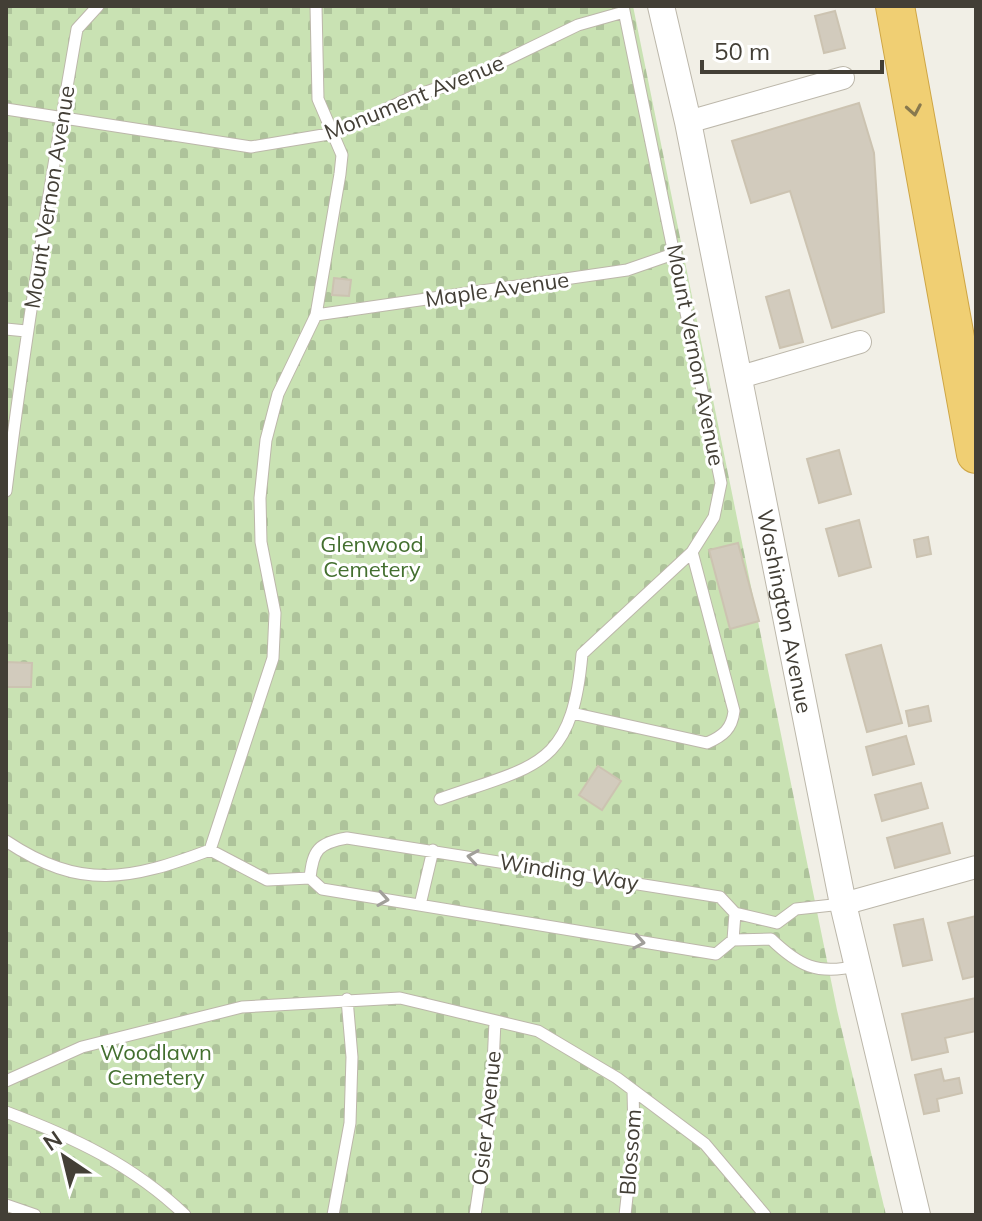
<svg xmlns="http://www.w3.org/2000/svg" width="982" height="1221" font-family="Mulish,sans-serif">
<defs>
<pattern id="cemetery-stones" width="16" height="16" patternUnits="userSpaceOnUse" patternTransform="scale(2)"><rect width="16" height="16" fill="#c9e2b3"/><path d="M2 7V4a2 2 0 0 1 4 0v3zM10 15v-3a2 2 0 0 1 4 0v3z" fill="#aec39b"/></pattern>
</defs>
<rect width="100%" height="100%" fill="#f1efe6"/>
<path fill="url(#cemetery-stones)" d="M 6,6 L 633,6 L 837,1010 L 886,1215 L 6,1215 Z"/>
<path fill="#d2cbbd" stroke="#ccc3b1" stroke-width="2" d="M 835,11 L 845,48 L 824,53 L 815,16 Z
M 859,103 L 874,153 L 884,312 L 832,328 L 790,191 L 751,203 L 732,141 Z
M 334,278 L 351,280 L 349,296 L 332,295 Z
M 789,290 L 803,342 L 780,348 L 766,297 Z
M 839,450 L 851,494 L 819,503 L 807,459 Z
M 859,520 L 871,567 L 839,576 L 826,529 Z
M 928,537 L 931,554 L 917,557 L 914,540 Z
M 738,543 L 759,621 L 730,629 L 709,550 Z
M 881,645 L 902,723 L 867,732 L 846,655 Z
M 6,662 L 32,663 L 31,687 L 6,687 Z
M 928,706 L 931,721 L 909,726 L 906,711 Z
M 906,736 L 914,764 L 873,775 L 866,747 Z
M 598,766 L 621,781 L 602,810 L 579,795 Z
M 921,783 L 928,808 L 882,821 L 875,795 Z
M 942,823 L 950,853 L 895,868 L 887,838 Z
M 976,916 L 976,976 L 963,979 L 948,923 Z
M 923,919 L 932,960 L 903,966 L 894,925 Z
M 976,998 L 976,1031 L 945,1038 L 948,1052 L 912,1060 L 902,1014 Z
M 941,1069 L 944,1081 L 959,1078 L 962,1093 L 937,1099 L 939,1111 L 924,1114 L 915,1075 Z"/>
<g fill="none" stroke-linecap="round" stroke-linejoin="round">
<g stroke="#bcb7aa" stroke-width="13">
<path id="service" d="M 6,109 L 251,147 L 335,133 L 412,97 L 475,75 L 578,25 L 624,12
M 316,315 L 627,270 L 676,253
M 6,329 L 26,331
M 6,491 C 24,346 47,202 72,58 L 77,29 L 98,6
M 572,713 L 707,743 C 723,736 732,729 734,711 L 692,552
M 440,799 C 536,765 572,769 582,654 L 692,552 L 714,517 L 721,483 L 623,6
M 6,841 C 81,891 130,880 210,850 L 267,880 L 310,878 L 322,889 L 716,954 L 733,940 L 771,939 C 799,966 817,975 857,966
M 210,850 L 273,658 L 275,613 L 261,542 L 260,498 L 266,440 L 278,394 L 316,315 L 340,174 L 342,155 L 318,99 L 316,6
M 310,878 C 313,850 318,843 347,838 L 720,897 L 735,913 L 777,923 L 796,909 L 842,904
M 420,905 L 433,850
M 733,940 L 735,913
M 6,1081 L 82,1047 L 242,1007 L 400,998 L 538,1031 L 617,1078 L 705,1144 L 765,1215
M 6,1112 C 73,1137 133,1165 185,1215
M 6,1205 L 35,1215
M 333,1215 L 350,1123 L 352,1057 L 347,999
M 475,1215 L 491,1108 L 495,1021
M 625,1215 L 634,1133 L 633,1090"/>
</g>
<g stroke="#bcb7aa" stroke-width="24">
<path id="minor" d="M 688,122 L 843,78
M 737,378 L 860,342
M 843,904 L 976,867"/>
</g>
<g stroke="#bcb7aa" stroke-width="28">
<g id="tertiary">
<path id="s1" d="M 661,6 L 688,122 L 843,904 L 917,1215"/>
</g>
</g>
<g stroke="#cea544" stroke-width="40">
<path id="motorway" d="M 895,6 L 976,454"/>
</g>
<use href="#service" stroke="#fff" stroke-width="11"/>
<use href="#minor" stroke="#fff" stroke-width="22"/>
<use href="#tertiary" stroke="#fff" stroke-width="26"/>
<use href="#motorway" stroke="#f0cf73" stroke-width="38"/>
</g>
<defs><path id="oneway-chevron" d="M-2-3.5L2.5 0L-2 3.5" fill="none" stroke-width="1.6" stroke-linecap="round" stroke-linejoin="round" transform="scale(2)"/></defs>
<use stroke="#88794e" href="#oneway-chevron" transform="translate(914 110) rotate(80)"/>
<g stroke="#a19f9a">
<use href="#oneway-chevron" transform="translate(473 857) rotate(-171)"/>
<use href="#oneway-chevron" transform="translate(383 899) rotate(9)"/>
<use href="#oneway-chevron" transform="translate(639 942) rotate(10)"/>
</g>
<g text-anchor="middle" stroke-width="6" stroke-linejoin="round" paint-order="stroke">
<g font-size="22" fill="#433f36" stroke="#fff">
<text transform="translate(414 97) rotate(-22)" y="8">Monument Avenue</text>
<text transform="translate(49 197) rotate(-81)" y="8">Mount Vernon Avenue</text>
<text transform="translate(497 289) rotate(-8)" y="8">Maple Avenue</text>
<text transform="translate(696 355) rotate(79)" y="8">Mount Vernon Avenue</text>
<text dy="8" stroke="none"><textPath href="#s1" startOffset="618">Washington Avenue</textPath></text>
<text transform="translate(569 872) rotate(9)" y="8">Winding Way</text>
<text transform="translate(486 1118) rotate(-84)" y="8">Osier Avenue</text>
<text transform="translate(630 1152) rotate(-86)" y="8">Blossom</text>
</g>
<g font-size="22" fill="#436f2f" stroke="#fff">
<text x="372" y="552">Glenwood<tspan x="372" dy="25">Cemetery</tspan></text>
<text x="156" y="1060">Woodlawn<tspan x="156" dy="25">Cemetery</tspan></text>
</g>
</g>
<rect width="982" height="1221" fill="none" stroke="#433f36" stroke-width="16"/>
<g transform="translate(64 1157) rotate(325)" stroke="#ffffff" stroke-width="6" paint-order="stroke">
<path d="M0-6L14 30L0 20L-14 30Z" fill="#433f36"/>
<text y="-12" font-size="22" font-weight="bold" text-anchor="middle" fill="#433f36">N</text>
</g>
<path d="M702 60v12h180v-12" fill="none" stroke="#433f36" stroke-width="4"/>
<text x="714" y="60" font-size="24" fill="#433f36" stroke="#ffffff" stroke-width="6" paint-order="stroke">50 m</text>
</svg>
